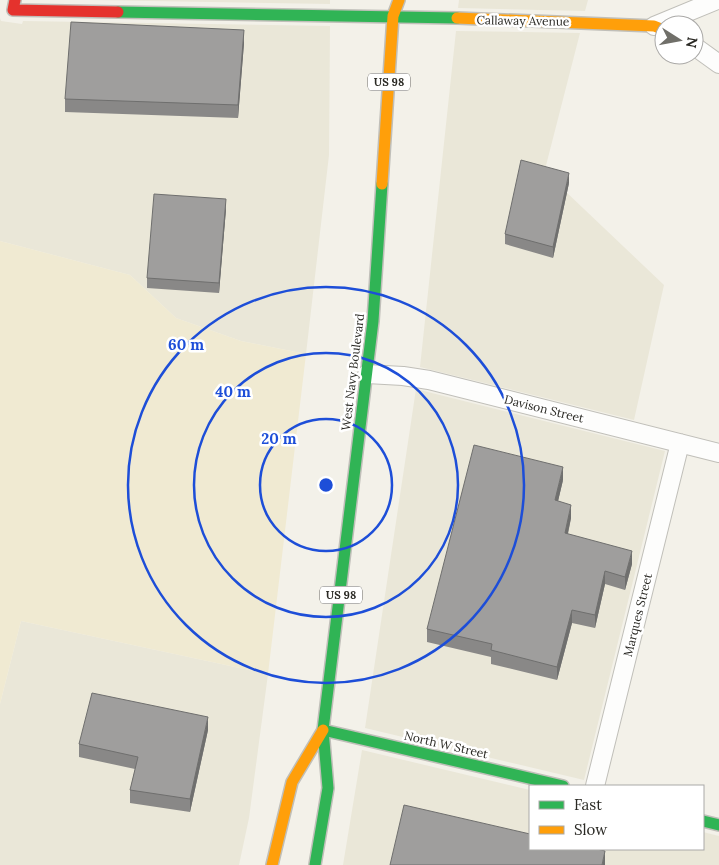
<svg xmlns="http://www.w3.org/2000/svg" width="719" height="865" font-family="Lora,serif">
<rect width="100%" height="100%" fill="#f3f1e9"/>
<path fill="#eae7d8" d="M 88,0 L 330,0 L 330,4 Z
M 459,0 L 588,0 L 585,11 L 458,8 Z
M 0,18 L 1,21 L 22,24 L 23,21 L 330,26 L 329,155 L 306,354 L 241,341 L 176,318 L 130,275 L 0,241 Z
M 456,31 L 580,33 L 541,185 L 564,190 L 664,285 L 634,420 L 420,367 Z
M 416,389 L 665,451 L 584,780 L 365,728 Z
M 21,621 L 268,674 L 249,818 L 239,865 L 0,865 L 0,704 Z
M 362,750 L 530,790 L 530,849 L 703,849 L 703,832 L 719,836 L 719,865 L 343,865 Z"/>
<path fill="#f0ead2" d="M 0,241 L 130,275 L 176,318 L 241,341 L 306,354 L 268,674 L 21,621 L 0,704 Z"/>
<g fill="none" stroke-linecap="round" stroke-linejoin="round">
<g stroke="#c0bfb9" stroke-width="20">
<path id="street" d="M 654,26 L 717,0
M 694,46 L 719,64
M 367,374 L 403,376 L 429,380 L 719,453
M 595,786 L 680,443"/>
</g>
<g stroke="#c0bfb9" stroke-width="14">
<path id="fast" d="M 118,12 L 457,18
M 323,730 L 563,786
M 703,821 L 719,825
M 315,865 L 328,788 L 323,730 L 373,321 L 382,184"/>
</g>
<g stroke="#c0bfb9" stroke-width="14">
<path id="slow" d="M 457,18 L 654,26 L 664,30
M 382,184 L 393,16 L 399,0
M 272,865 L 292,782 L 323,730"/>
</g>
<g stroke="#c0bfb9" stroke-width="14">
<path id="jam" d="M 15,0 L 13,10 L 118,12"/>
</g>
<use href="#street" stroke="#fdfdfc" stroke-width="18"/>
<use href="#fast" stroke="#30b455" stroke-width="11"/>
<use href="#slow" stroke="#ff9f0a" stroke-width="11"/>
<use href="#jam" stroke="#e5322d" stroke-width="11"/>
</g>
<path fill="#898887" d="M 244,43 L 238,118 L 65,112 L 65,99 Z
M 569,183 L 553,258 L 505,244 L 505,234 Z
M 226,209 L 219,293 L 147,288 L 147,278 Z
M 563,480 L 558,501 L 571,518 L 568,534 L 632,564 L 625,590 L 605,584 L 595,628 L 572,623 L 557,680 L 491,664 L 491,657 L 427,642 L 427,629 Z
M 208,730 L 190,812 L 130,803 L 130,790 L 135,769 L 79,757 L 79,744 Z"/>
<path fill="#6f6f6e" d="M 244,30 L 244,43 L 238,118 L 238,105 Z
M 569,173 L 569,183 L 553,258 L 553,247 Z
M 226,199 L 226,209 L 219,293 L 219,283 Z
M 563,467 L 563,480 L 555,514 L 555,500 Z
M 571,505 L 571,518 L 565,546 L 565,533 Z
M 632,551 L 632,564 L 625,590 L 625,577 Z
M 605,571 L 605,584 L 595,628 L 595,615 Z
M 572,610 L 572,623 L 557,680 L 557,667 Z
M 208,717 L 208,730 L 190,812 L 190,799 Z
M 605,851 L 605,865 L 602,865 Z"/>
<path fill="#9f9e9d" stroke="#6f6f6e" d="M 71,22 L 244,30 L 238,105 L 65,99 Z
M 521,160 L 569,173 L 553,247 L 505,234 Z
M 154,194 L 226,199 L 219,283 L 147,278 Z
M 474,445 L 563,467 L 555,500 L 571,505 L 565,533 L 632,551 L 625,577 L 605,571 L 595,615 L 572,610 L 557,667 L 491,650 L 492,644 L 427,629 Z
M 92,693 L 208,717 L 190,799 L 130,790 L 138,757 L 79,744 Z
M 404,805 L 530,834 L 530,849 L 597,849 L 605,851 L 602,865 L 390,865 Z"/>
<g fill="none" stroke="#1d4ed8" stroke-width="2.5">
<circle cx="326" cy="485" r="66"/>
<circle cx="326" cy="485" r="132"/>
<circle cx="326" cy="485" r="198"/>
</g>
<g text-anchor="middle" stroke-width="5" stroke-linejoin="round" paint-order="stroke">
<g fill="#fff" stroke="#6a6966" stroke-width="1">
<rect x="368" y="73.5" width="42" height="17" rx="4"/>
<rect x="320" y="586.5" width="42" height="17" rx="4"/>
</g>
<g font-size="11" font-weight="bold" fill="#2a2924">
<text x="389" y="86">US 98</text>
<text x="341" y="599">US 98</text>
</g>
<g font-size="12" fill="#2a2924" stroke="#fff">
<text transform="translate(523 21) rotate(1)" y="4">Callaway Avenue</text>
<text transform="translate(353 372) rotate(-83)" y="4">West Navy Boulevard</text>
<text transform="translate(544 409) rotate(14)" y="4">Davison Street</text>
<text transform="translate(638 615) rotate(-76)" y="4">Marques Street</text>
<text transform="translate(446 745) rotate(13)" y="4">North W Street</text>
</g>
</g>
<circle cx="326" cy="485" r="8" fill="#1d4ed8" stroke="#fff" stroke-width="2.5"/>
<g font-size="15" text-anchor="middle" font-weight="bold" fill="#1d4ed8" stroke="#fff" stroke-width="5" stroke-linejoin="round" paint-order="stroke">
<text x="186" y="350">60 m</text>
<text x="233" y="397">40 m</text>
<text x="279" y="444">20 m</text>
</g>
<rect x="529" y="785" width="175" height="65" fill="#ffffff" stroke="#aaa9a7"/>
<rect x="539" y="801" width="25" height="8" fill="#30b455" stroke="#aaa9a7"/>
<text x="574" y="810" font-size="15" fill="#2a2924">Fast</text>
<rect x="539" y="826" width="25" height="8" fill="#ff9f0a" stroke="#aaa9a7"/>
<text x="574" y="835" font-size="15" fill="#2a2924">Slow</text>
<g transform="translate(679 40) rotate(101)"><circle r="24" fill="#ffffff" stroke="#aaa9a7"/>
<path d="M0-4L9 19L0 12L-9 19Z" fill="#706f69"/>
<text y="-8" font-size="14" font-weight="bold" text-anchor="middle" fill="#2a2924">N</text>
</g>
</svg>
